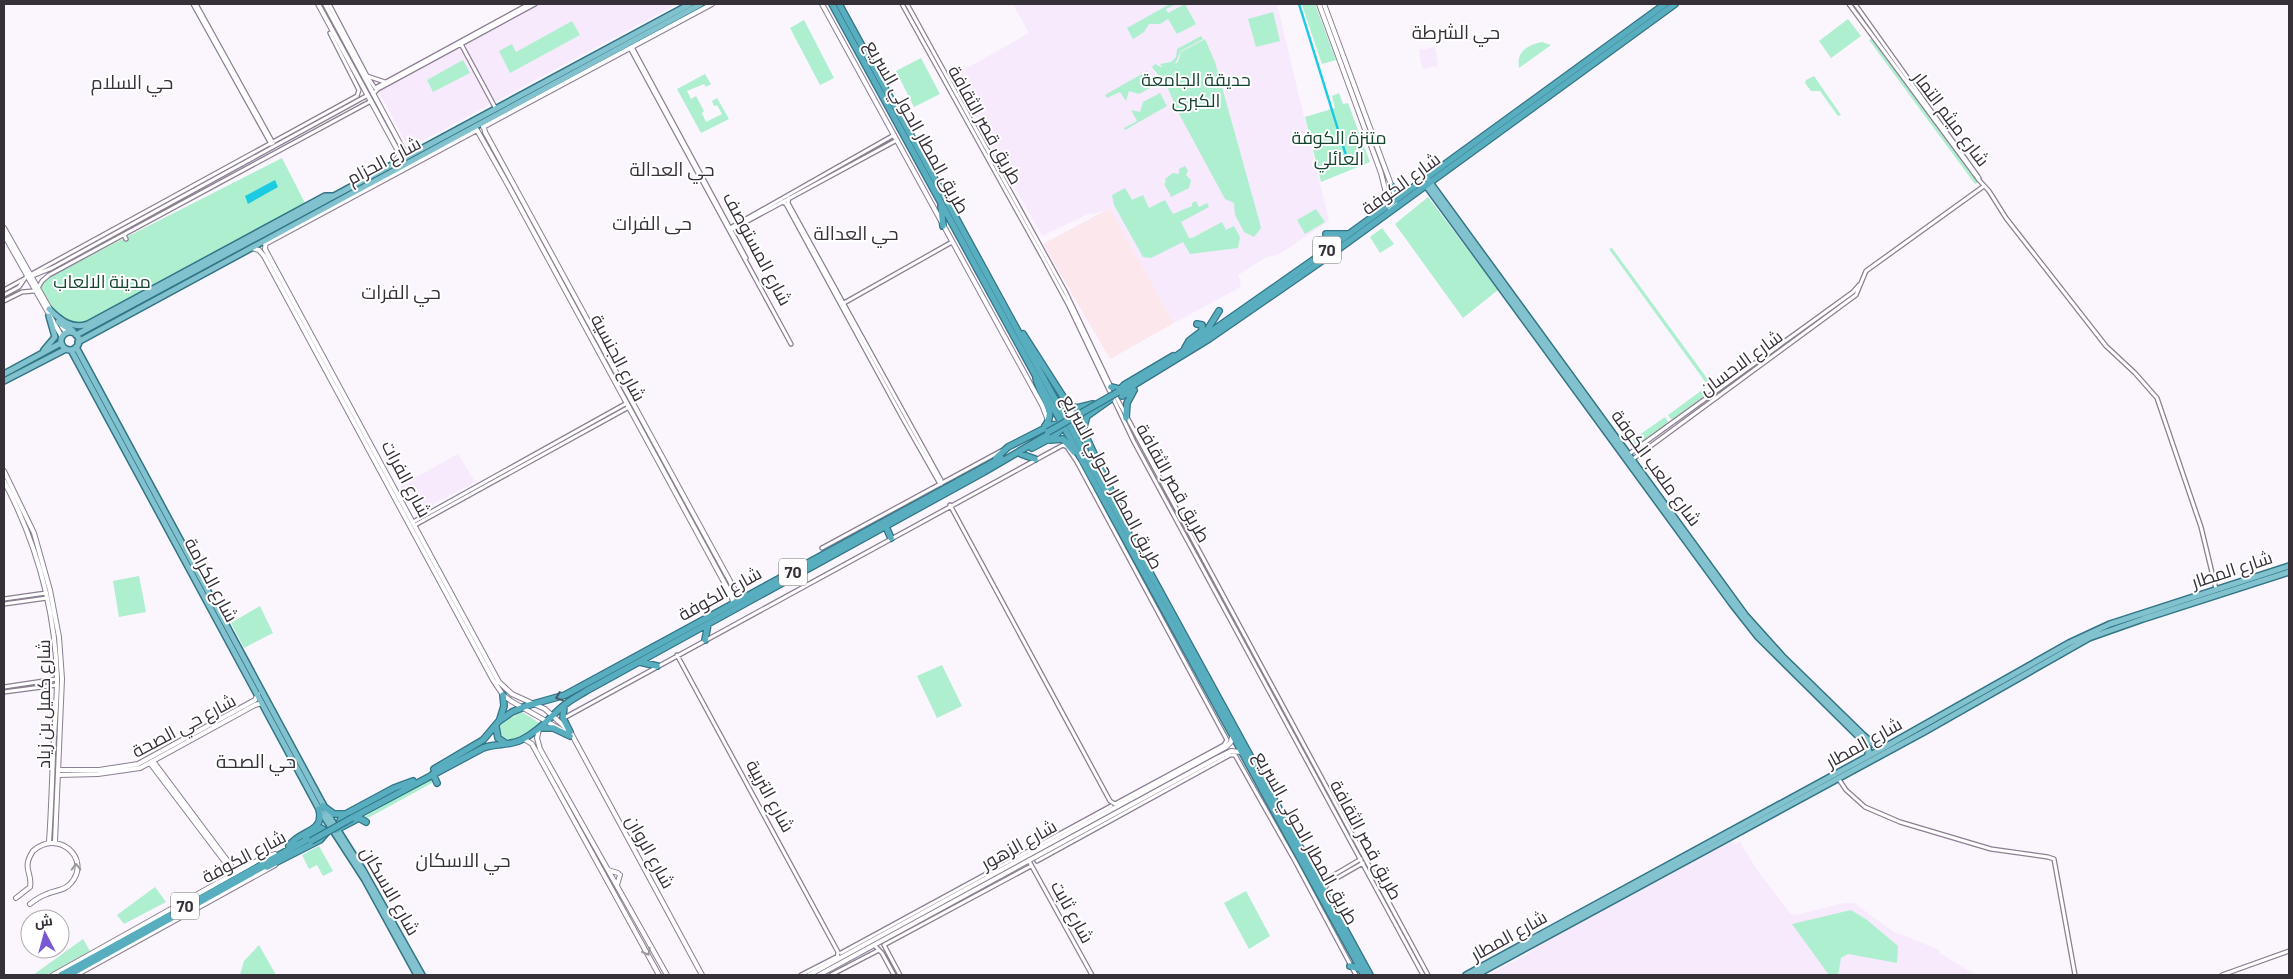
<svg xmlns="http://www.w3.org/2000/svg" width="2293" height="979" font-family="Barlow,Cairo,sans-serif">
<rect width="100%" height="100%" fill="#fbf5fe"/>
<path fill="#f7eafd" d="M 537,4 L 677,4 L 409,148 L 380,94 L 380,90 Z
M 1013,4 L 1277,4 L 1329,221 L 1281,253 L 1263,259 L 1238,275 L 1241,283 L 1239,288 L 1174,323 L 1110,208 L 1095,214 L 1090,213 L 1042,236 L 953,76 L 1029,33 Z
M 1435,47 L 1438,66 L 1422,69 L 1419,50 Z
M 458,454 L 475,482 L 416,513 L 400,486 Z
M 1731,839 L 1734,845 L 1741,841 L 1742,846 L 1760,874 L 1791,914 L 1796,915 L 1844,903 L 1854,903 L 1894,932 L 1940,950 L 1939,953 L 1976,975 L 1488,975 L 1529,953 L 1537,945 L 1668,876 Z"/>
<path fill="#fce7ec" d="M 1110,208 L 1174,323 L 1110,359 L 1043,244 Z"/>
<path fill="#adefce" d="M 1170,4 L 1176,4 L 1166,9 L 1168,13 L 1185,4 L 1196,24 L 1177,34 L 1168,19 L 1160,24 L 1149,24 L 1144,32 L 1133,39 L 1127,28 Z
M 1315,4 L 1336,60 L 1322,64 L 1302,5 Z
M 1273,12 L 1280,41 L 1256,47 L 1248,19 Z
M 1848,19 L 1861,36 L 1831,58 L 1819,41 Z
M 804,20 L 834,78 L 820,85 L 790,28 Z
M 572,21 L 580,35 L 510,73 L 499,51 L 512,44 L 516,52 Z
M 1201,36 L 1203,39 L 1181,51 L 1175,64 L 1178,62 L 1181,52 L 1205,39 L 1215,62 L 1259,220 L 1261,228 L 1254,237 L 1244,232 L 1235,215 L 1234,203 L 1225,199 L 1178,112 L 1167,86 L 1152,67 L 1155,64 L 1163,68 L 1160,64 L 1171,62 L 1176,57 L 1177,49 Z
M 1873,38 L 1978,182 L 1975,184 L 1869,40 Z
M 1542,42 L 1551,45 L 1519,68 C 1516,52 1527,45 1542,42 Z
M 921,58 L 940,94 L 914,107 L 896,71 Z
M 463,60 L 470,73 L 433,92 L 427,80 Z
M 1147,71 L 1155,85 L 1139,94 L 1129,91 L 1126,101 L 1120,92 L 1107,98 L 1105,95 Z
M 705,74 L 711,84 L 706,87 L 704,84 L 687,91 L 691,99 L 696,96 L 704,111 L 702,113 L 706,122 L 722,114 L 717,105 L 714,106 L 712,101 L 717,98 L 729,119 L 701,133 L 677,89 Z
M 1814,76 L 1841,115 L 1838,116 L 1820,91 L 1811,91 L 1805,83 L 1806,80 Z
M 1160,93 L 1167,106 L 1125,130 L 1124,128 L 1137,121 L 1131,110 L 1140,112 L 1143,102 Z
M 1339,93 L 1343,104 L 1348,103 L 1370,162 L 1321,182 L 1305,117 L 1335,108 L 1332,96 Z
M 282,158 L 306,205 L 83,325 C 57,323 49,302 38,282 Z
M 1185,166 L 1188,171 L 1186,175 L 1191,180 L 1189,188 L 1169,198 L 1171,196 L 1164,184 L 1166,182 L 1165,179 L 1173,173 L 1179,174 L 1179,169 Z
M 1125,188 L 1132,200 L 1143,195 L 1149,208 L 1165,200 L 1173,214 L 1192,206 L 1192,203 L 1196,201 L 1199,207 L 1207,203 L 1209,207 L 1181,222 L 1189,238 L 1192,238 L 1222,222 L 1226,230 L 1234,226 L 1240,237 L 1238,248 L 1190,254 L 1183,242 L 1151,258 L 1143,257 L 1114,205 L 1112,195 Z
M 1428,197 L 1498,290 L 1463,318 L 1395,224 Z
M 1316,209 L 1325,222 L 1305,234 L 1297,220 Z
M 1382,228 L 1394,244 L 1380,253 L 1370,237 Z
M 1612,248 L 1712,385 L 1709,387 L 1609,249 Z
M 1705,388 L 1710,396 L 1673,422 L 1668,415 Z
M 1665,417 L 1670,424 L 1635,450 L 1629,442 Z
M 139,576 L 146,612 L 119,617 L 113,581 Z
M 260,606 L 273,633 L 244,648 L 231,623 Z
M 942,665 L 962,706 L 937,718 L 917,676 Z
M 522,712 L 541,724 L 511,741 L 504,739 L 499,729 L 502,723 Z
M 431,777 L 432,783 L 368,818 L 364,817 Z
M 319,846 L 333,871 L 323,876 L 317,865 L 309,869 L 302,855 Z
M 155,887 L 166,902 L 124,924 L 117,915 Z
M 1246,891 L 1270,936 L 1249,949 L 1224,903 Z
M 1851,910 L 1867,920 L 1898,946 L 1897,963 L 1848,954 L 1841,958 L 1838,975 L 1829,975 L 1792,924 Z
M 83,939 L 90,951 L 49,975 L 33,975 Z
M 259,945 L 276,975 L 240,975 L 244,961 Z"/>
<path fill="#1acbe1" d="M 275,180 L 278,187 L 248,204 L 245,196 Z"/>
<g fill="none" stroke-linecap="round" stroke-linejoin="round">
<path stroke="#1acbe1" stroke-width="2.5" d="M 1299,4 L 1349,165"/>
<g stroke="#8c7e93" stroke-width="5.5">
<path id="tertiary" d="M 193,4 L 271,144
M 196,4 L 273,143
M 329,4 L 367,76 L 375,88 L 529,4
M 902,4 L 1042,256 L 1069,306 L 1134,442 L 1423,975
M 907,4 L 1065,291 L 1111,387
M 1849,4 L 1979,180
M 1855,4 L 1979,178
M 461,44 L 496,109
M 632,47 L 746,258
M 630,48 L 791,344
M 367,76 L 385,82
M 373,94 L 378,89 L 535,4
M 1979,180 L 1989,191 L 2006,218 L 2106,346 L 2135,373 L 2157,398 L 2201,527 L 2216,589
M 789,198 L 788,203 L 941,480 L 941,484
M 782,202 L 786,204 L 902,417 L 940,484
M 730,228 L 894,135
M 731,230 L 897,140
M 124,235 L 126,239
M 30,275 L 357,96 L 359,90 L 330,33
M 32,276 L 52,268 L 368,95
M 38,288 L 42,281 L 49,275 L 371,101
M 4,290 L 24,279
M 4,295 L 19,287 L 26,277
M 4,301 L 22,292 L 34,291
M 844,303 L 952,242
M 1114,393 L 1428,975
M 1629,454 L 1853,292 L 1859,285
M 1633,459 L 1856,295 L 1866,271 L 1984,186
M 950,505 L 1110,801 L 1115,804
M 413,522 L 627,403
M 415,525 L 629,407
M 822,548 L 1001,451
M 4,599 L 46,593
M 4,604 L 47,598
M 677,655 L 838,952 L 837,959
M 4,687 L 57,679
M 4,692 L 57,685
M 564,718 L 1063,445 L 1067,447 L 1077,462 L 1227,740 L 1224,745 L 1115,804
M 1838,778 L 1846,790 L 1865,807 L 1900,822 L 1991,849 L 2048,857 L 2054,859 L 2075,975
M 1029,861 L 1092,975
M 1037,861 L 1230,755 L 1235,755 L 1295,861 L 1356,975
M 1318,879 L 1327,879 L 1361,859
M 1324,890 L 1328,883 L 1363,863
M 874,945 L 882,953 L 894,975
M 884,945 L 1031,866
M 884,945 L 900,975
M 841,953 L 1111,806
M 801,975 L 838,956
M 831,975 L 879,950
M 2222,975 L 2289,951"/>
</g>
<g stroke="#8c7e93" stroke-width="6">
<path id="secondary" d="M 318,4 L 398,151 L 399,155 L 395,163
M 325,4 L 403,149 L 411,154
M 822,4 C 896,137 968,272 1042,405 L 1047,418
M 1319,4 L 1381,173 L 1386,193 L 1384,207
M 1324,4 L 1396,198 L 1395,204 L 1390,209
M 483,123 L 485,132 L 736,592 L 742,599
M 483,127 L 712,4
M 472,129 L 477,130 L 508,185 L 731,595 L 733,601 L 732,604
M 4,228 L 51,311
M 4,235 L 62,337
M 266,241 L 265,249 L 499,682 L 512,694 L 545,709 L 566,728
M 265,244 L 477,130
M 252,248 L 259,250 L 264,256 L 493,680 L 503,695 L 511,701 L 567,733
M 61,325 L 66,333
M 4,471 L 34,533 L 50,590 L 59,637 L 62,679 L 55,842
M 4,481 C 36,542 55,609 57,678 C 57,704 54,729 53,755 C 52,784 51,813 49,842
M 539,729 L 537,738 L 540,749 L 667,975
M 571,733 L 702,975
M 524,739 L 532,744 L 659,975
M 153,761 L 236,872
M 150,763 L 234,874
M 58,770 L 99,770 L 138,764 L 255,700 L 258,694
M 58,775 L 98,774 L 140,768 L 255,705 L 262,703
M 608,870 L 618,873
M 617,885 L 620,875
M 16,898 L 30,887 C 33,873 21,869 33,851 C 58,828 92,859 71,883 C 65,891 55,890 47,894 C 41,896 35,900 30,904
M 53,975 L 262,858 L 275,854
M 76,975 L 275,865
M 809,975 L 1226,747 L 1231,742 L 1232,736
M 819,975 L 1217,758 L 1231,751 L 1241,752"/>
</g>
<g stroke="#317586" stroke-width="8">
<path id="primary" d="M 1429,181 L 1746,616 L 1782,656 L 1863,735 L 1873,744 L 1885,747
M 1425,184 L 1732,604 L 1758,637 L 1865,743 L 1869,751 L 1867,757
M 49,309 C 60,320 72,330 88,324 L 325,196 L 332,196
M 58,322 L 73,331
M61 341a9 9 0 1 1 18 0a9 9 0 1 1-18 0Z
M 76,335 L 690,4
M 78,342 L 701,4
M 76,347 L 332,821 L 363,870 L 422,975
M 44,350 L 55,337 L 49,316
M 71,350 L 319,809 L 365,880 L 417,975
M 4,374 L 61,343
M 4,381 L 66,349
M 1466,975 L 1885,747 L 2069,643 L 2110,624 L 2289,566
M 1476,975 L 1924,732 L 2089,638 L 2143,619 L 2289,572"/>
</g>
<g stroke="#317586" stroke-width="8">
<path id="trunk" d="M 832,4 L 1364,975
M 839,4 L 1370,975
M 1391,186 L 1398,191 L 1405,191
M 941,206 L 943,226
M 1326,234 L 1349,234
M 1023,334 L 1069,406 L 1077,408 L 1093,404
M 1204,335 L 1219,311
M 1185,348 L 1189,341 L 1202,331 L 1202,325 L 1197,324
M 1172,359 L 1316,258 L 1665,4
M 1036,378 C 1039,396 1058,410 1045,426
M 1111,387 L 1119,389
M 1134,390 L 1122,396 L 1118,392 L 1124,385 L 1173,356
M 1124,391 L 1209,339 L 1329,256 L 1675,4
M 1111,399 L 1087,416 L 1083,430 L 1125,521
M 1126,418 L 1127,403 L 1133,392
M 1050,440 L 1063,439 L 1074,452
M 1021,454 L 1035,459
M 996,458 L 1008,447 L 1051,425 L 1059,424 L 1061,429 L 1056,435 L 1032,448
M 886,527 L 891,538
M 705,640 L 708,624
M 640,662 L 657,666
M 564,706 L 563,718 L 570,732
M 500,719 L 504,706 L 503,695
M 496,727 L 498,738 L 505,743
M 540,728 L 553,728 L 570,736
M 434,769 L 483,740 L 499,721 L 512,712 L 526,706 L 565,695 L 1001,458
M 433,774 L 437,783
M 323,806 L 334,814 L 345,814
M 352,818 L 483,748 C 496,743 509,746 521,740 C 538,732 549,718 563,706 C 570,700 578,696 586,691 L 984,472 L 1054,431
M 359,818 L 366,822
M 343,826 L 340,821 L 342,816 L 394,788 L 413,781
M 336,830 L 359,818
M 289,846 C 300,829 325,834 319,809
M 267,867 L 320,840 L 327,832 L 321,828 L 305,837
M 1350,966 L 1360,969
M 61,975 L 310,838
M 69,975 L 270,863"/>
</g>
<use href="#tertiary" stroke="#fff" stroke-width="3"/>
<use href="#secondary" stroke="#fff" stroke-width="4"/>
<use href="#primary" stroke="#82c2cf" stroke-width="5"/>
<use href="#trunk" stroke="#58aebf" stroke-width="5.5"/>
<g stroke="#317586" stroke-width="8" stroke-linecap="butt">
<path id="trunk-bridge" d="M 1048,432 L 1118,392
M 311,841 L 352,818"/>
</g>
<use href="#trunk-bridge" stroke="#58aebf" stroke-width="5.5"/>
</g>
<defs><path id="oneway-chevron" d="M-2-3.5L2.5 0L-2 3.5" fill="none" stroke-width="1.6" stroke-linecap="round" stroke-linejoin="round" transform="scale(1.25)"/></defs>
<use stroke="#425c68" href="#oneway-chevron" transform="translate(559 697) rotate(159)"/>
<g stroke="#9a989c">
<use href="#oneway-chevron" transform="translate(76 867) rotate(-91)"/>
<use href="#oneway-chevron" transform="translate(647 952) rotate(62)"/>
</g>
<g text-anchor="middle" stroke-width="4" stroke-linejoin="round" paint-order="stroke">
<g fill="#fff" stroke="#726e74" stroke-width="1">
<rect x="1313" y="236.5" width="28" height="27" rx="4"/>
<rect x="779" y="558.5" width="28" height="27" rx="4"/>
<rect x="171" y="892.5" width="28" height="27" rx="4"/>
</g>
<g font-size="16" font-weight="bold" fill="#363039">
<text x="1327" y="256">70</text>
<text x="793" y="578">70</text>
<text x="185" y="912">70</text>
</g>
<g font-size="18" fill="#12442f" stroke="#fff">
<text x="1196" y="86">حديقة الجامعة<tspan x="1196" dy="21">الكبرى</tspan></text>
<text x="1339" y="144">متنزة الكوفة<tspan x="1339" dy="21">العائلي</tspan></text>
<text x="102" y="288">مدينة الالعاب</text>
</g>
<g font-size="18" fill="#363039" stroke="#fff">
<text transform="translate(1951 119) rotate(53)" y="6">شارع ميثم التمار</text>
<text transform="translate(985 125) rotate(61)" y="6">طريق قصر الثقافة</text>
<text transform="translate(917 127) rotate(61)" y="6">طريق المطار الحولي السريع</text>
<text transform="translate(384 161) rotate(-28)" y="6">شارع الحزام</text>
<text transform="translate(1401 184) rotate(-36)" y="6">شارع الكوفة</text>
<text transform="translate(757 249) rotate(62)" y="6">شارع المستوصف</text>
<text transform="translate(618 358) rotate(62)" y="6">شارع الجنسية</text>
<text transform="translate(1741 363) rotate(-36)" y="6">شارع الاحسان</text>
<text transform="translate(1656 468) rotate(54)" y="6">شارع ملعب الكوفة</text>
<text transform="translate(406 479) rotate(62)" y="6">شارع الفرات</text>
<text transform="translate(1112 482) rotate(62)" y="6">طريق المطار الحولي السريع</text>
<text transform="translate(1173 483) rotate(61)" y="6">طريق قصر الثقافة</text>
<text transform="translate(2232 570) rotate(-18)" y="6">شارع المطار</text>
<text transform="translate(211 580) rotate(62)" y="6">شارع الكرامة</text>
<text transform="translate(720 594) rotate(-29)" y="6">شارع الكوفة</text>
<text transform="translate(44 704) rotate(-90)" y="6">شارع كميل بن زياد</text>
<text transform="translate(184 726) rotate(-28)" y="6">شارع حي الصحة</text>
<text transform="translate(1864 743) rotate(-29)" y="6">شارع المطار</text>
<text transform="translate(770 796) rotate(61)" y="6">شارع التربية</text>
<text transform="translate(1306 838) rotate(61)" y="6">طريق المطار الحولي السريع</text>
<text transform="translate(1366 840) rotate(62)" y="6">طريق قصر الثقافة</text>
<text transform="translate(1019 845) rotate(-29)" y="6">شارع الزهور</text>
<text transform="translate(650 852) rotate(61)" y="6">شارع الروان</text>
<text transform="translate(244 857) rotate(-28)" y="6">شارع الكوفة</text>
<text transform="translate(390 891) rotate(60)" y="6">شارع الاسكان</text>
<text transform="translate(1072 912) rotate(61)" y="6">شارع ثابت</text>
<text transform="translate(1509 936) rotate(-29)" y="6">شارع المطار</text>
</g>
<g font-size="19" fill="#363039" stroke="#fff">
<text x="1456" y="39">حي الشرطة</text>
<text x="132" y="89">حي السلام</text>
<text x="672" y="176">حي العدالة</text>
<text x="652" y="230">حی الفرات</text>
<text x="856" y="240">حي العدالة</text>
<text x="401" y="299">حي الفرات</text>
<text x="256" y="768">حي الصحة</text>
<text x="463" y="867">حي الاسكان</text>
</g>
</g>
<rect width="2293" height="979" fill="none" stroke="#363039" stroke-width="10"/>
<g transform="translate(45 934) rotate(354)"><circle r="24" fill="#ffffff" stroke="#afacb0"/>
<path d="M0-4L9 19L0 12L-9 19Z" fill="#7959d3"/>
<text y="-8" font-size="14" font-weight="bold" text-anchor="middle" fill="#363039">ش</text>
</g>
</svg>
